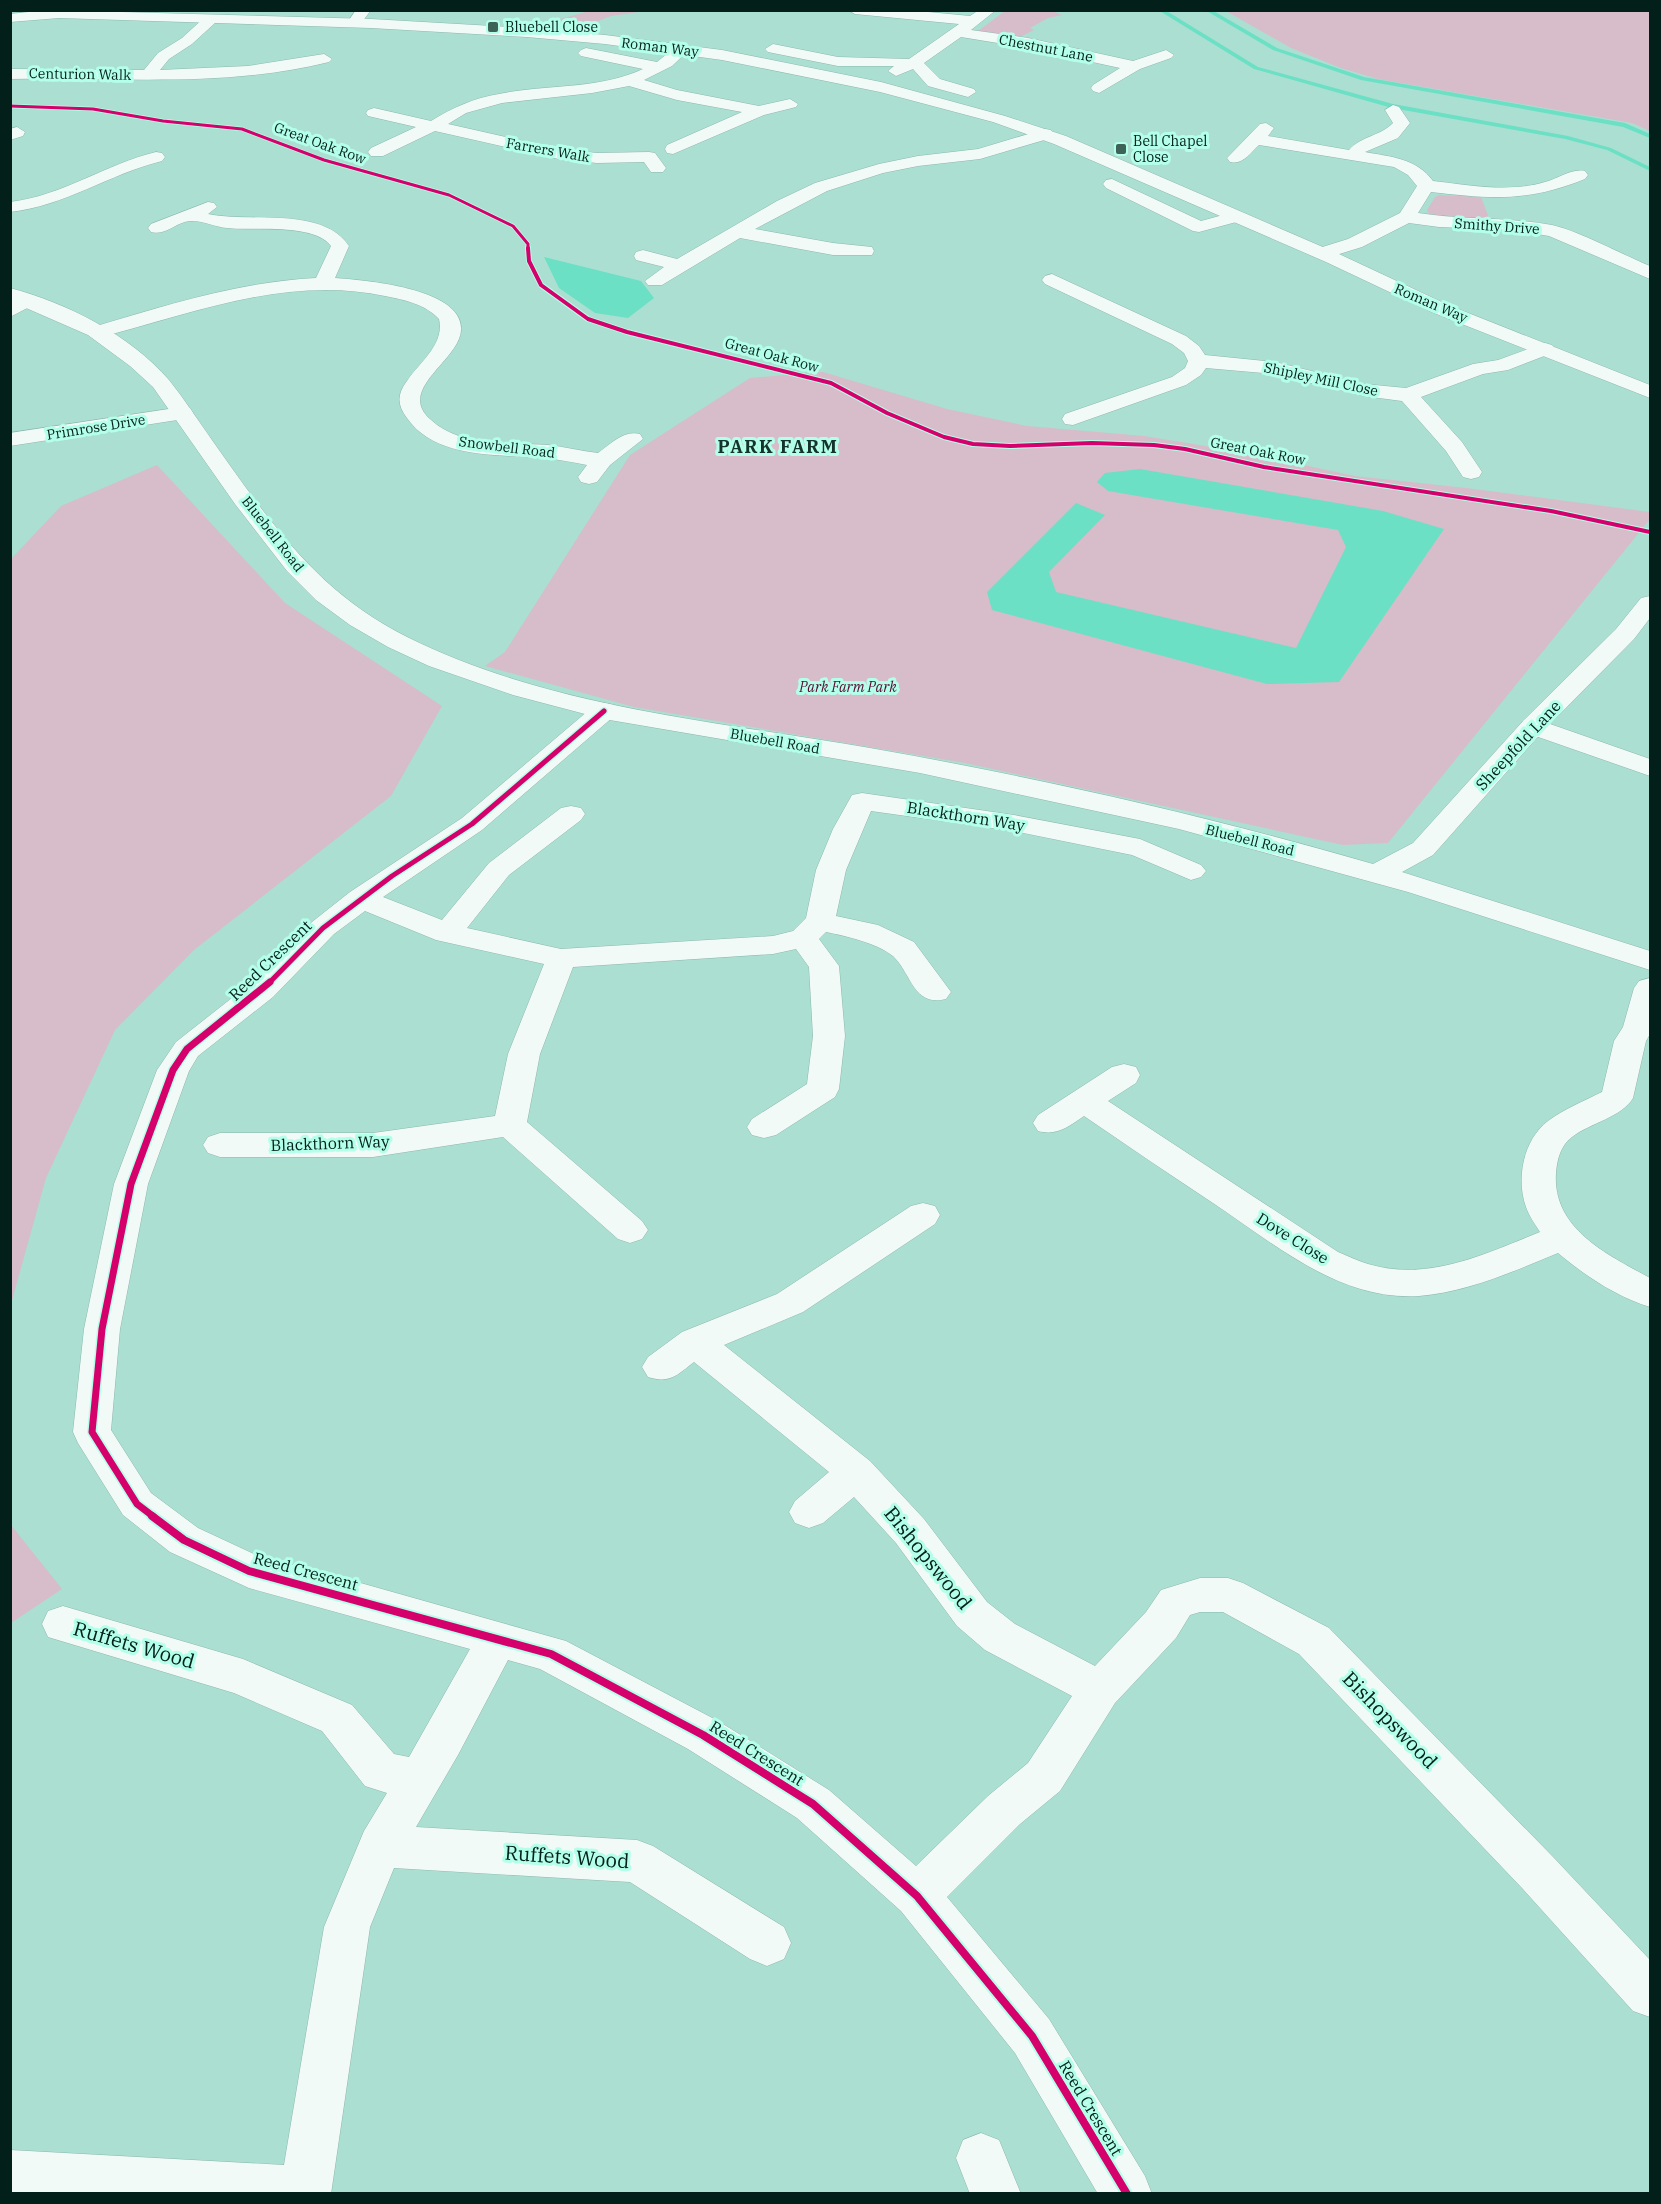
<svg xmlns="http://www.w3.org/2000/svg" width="1661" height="2204" font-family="'IBM Plex Serif',serif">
<rect width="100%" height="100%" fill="#abdfd1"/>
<path fill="#d7bcca" d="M 593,10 L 645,10 L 645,11 L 611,16 L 585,26 L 553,21 Z
M 1005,11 L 1052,11 L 1062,15 L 1048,18 L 1030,28 L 1034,30 L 1018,38 L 978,31 Z
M 1226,11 L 1650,11 L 1650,131 L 1632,123 L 1378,79 L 1341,68 L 1291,48 Z
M 1439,195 L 1481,197 L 1489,218 L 1457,218 L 1429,214 L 1427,210 L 1435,197 Z
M 823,372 L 947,409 L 1027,426 L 1144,436 L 1248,453 L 1355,476 L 1466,488 L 1650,512 L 1650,519 L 1388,843 L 1343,845 L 965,763 L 634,707 L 485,666 L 505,652 L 630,455 L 750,378 Z
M 157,465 L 285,603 L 442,706 L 391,796 L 194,950 L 115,1030 L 46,1178 L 11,1304 L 11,559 L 61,506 Z
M 11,1525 L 62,1589 L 11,1623 L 10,1623 Z"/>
<path fill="#6ce0c4" d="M 544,257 L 641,281 L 654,298 L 628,318 L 595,313 L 559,288 Z
M 1140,469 L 1383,511 L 1444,529 L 1339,682 L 1267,684 L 992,610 L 987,592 L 1076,503 L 1105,515 L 1049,572 L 1056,592 L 1296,648 L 1346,547 L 1338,530 L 1108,491 L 1097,482 L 1105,473 Z"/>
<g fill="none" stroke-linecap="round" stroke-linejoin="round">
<path fill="#6ce0c4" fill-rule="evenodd" d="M 1158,10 L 1165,10 L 1258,67 L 1393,104 L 1568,136 L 1611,148 L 1650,167 L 1650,171 L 1607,150 L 1565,139 L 1392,108 L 1254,69 Z
M 1205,10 L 1212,10 L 1277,48 L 1364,77 L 1625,123 L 1650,134 L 1650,138 L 1623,127 L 1361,80 L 1273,50 Z"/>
<g stroke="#8eb8ad" stroke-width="1">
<path id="street" d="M 356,10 L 371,10 L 359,26 L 349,26 L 347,23 Z
M 848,10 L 907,10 L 970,16 L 979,10 L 996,10 L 971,30 L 1028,38 L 1133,61 L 1166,50 L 1174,55 L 1171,58 L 1140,69 L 1099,93 L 1093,91 L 1091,88 L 1093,85 L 1120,68 L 1028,48 L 961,37 L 924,63 L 940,79 L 974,89 L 976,92 L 968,97 L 928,86 L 913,69 L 896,76 L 888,71 L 894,66 L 838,66 L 768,52 L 765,49 L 773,44 L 838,57 L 909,59 L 959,24 L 855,14 Z
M 211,15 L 218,19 L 216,22 L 192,44 L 169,59 L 160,70 L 248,66 L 324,54 L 332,59 L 329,62 C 225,88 117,77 10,79 L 10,69 L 144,70 L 158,53 L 182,38 L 206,16 Z
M 682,44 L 690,49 L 672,66 L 644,80 L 677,90 L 759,106 L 790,99 L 798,104 L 796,107 L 764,115 L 673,154 L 667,153 L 665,149 L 667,145 L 742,112 L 677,100 L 629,86 L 592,93 L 502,103 L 466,113 L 448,124 L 559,149 L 597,153 L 649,152 L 655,153 L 666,168 L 663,172 L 651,172 L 644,162 L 597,163 L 559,159 L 435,131 L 383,156 L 371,156 L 368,152 L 371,148 L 416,127 L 368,116 L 366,113 L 368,110 L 374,108 L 431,121 C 452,108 474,98 499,94 C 546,84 598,90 643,69 L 581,56 L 578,53 L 581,50 L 586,48 L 657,62 L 677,46 Z
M 1393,105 L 1399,107 L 1410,123 L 1398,138 L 1365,152 C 1391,157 1416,158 1433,181 C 1469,185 1509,193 1545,182 C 1558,179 1571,168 1585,171 L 1588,175 L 1585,179 C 1528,202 1491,199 1431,192 L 1418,213 C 1463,220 1508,217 1552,225 C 1579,231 1623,255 1650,266 L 1650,279 L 1549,236 L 1514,230 L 1439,227 L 1409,223 L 1362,247 L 1323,259 L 1316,257 L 1314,253 L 1316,249 L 1348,239 L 1400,213 L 1417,186 L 1408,175 L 1394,167 L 1259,145 C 1250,153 1243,165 1230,162 L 1227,158 L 1260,124 L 1266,123 L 1274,128 L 1268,136 L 1349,150 C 1361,136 1381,136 1393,123 L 1385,110 Z
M 17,127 L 25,132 L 23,136 L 10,140 L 10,129 Z
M 1045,129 L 1051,130 L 1053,134 L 1051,138 L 980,159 L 918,166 L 883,173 L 827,191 L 755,229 L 833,243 L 872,247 L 874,251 L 872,255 L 833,255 L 740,238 L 662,285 L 648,285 L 645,281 L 664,267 L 636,260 L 634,256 L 636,252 L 643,250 L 677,259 L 777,201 L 815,183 L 879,164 L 918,156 L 978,149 Z
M 156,152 L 162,153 L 165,157 L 162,161 C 109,174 65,206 10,212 L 10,202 C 62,196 106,164 156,152 Z
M 1112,179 L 1201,221 L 1234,212 L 1240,213 L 1243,217 L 1240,221 L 1199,232 L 1193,231 L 1106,188 L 1103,184 L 1106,180 Z
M 208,202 L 214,203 L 217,207 L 208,214 C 251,223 322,206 349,246 L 335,278 C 363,280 464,288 461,330 C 460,360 396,389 430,419 C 460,448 510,442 548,445 C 565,447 581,451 598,453 C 611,444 623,430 640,434 L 643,439 L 610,465 L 597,482 L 589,484 L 581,482 L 578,477 L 587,465 C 573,462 560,460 546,458 C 501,454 436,460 407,418 C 397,405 397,394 407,381 C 420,362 445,344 439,319 C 425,304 405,300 385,296 C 285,275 192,314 97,338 L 90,336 L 87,332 L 90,328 C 164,306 238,282 316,278 L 331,246 C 314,223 254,231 227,228 C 215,227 202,220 190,221 C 176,222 166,236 151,232 L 148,228 L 151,224 Z
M 1052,274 L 1186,336 L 1199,346 L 1205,355 L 1275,362 L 1364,384 L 1406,388 L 1473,364 L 1498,360 L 1545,343 L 1552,345 L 1555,349 L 1552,353 L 1508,370 L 1483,374 L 1421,397 L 1462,442 L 1482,472 L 1479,477 L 1471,479 L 1463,477 L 1446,451 L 1402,401 L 1364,396 L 1275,374 L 1206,368 L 1201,375 L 1186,385 L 1073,425 L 1065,424 L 1062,419 L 1065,414 L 1172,377 L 1185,368 L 1188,361 L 1184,353 L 1172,344 L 1045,284 L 1042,280 L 1045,276 Z
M 28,294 L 35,296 L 38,300 L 35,304 L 10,317 L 10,302 Z
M 182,407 L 190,408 L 193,413 L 190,418 L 10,446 L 10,433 Z
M 604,703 L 613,705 L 617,711 L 613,717 L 482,830 L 383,897 L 442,920 L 489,863 L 561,808 L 571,806 L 581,808 L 585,814 L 581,820 L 509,875 L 467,928 L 561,949 L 773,936 L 793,931 L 806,918 L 816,870 L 833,829 L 852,795 L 862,793 L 1014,815 L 1140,839 L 1201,865 L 1206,871 L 1201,877 L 1191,880 L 1132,855 L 1014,831 L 871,811 L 846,870 L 836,916 L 878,925 L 914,942 L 951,992 L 946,999 C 913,1007 912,974 893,956 C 877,943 846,936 826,932 L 819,939 L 839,966 L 845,1036 L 839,1089 L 835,1097 L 776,1135 L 764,1138 L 752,1135 L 747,1127 L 752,1119 L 807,1084 L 813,1036 L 809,967 L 796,949 L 773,954 L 573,967 L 540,1054 L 527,1122 L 642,1221 L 648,1230 L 642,1239 L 630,1243 L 618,1239 L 503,1137 L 373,1157 L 220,1157 L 208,1153 L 203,1145 L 208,1137 L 220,1133 L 373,1133 L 495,1116 L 508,1054 L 544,964 L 436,940 L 365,911 L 334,934 L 273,997 L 198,1056 L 189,1071 L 148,1184 L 120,1329 L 111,1430 L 151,1493 L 198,1528 L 258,1556 L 357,1582 L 566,1641 L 718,1721 L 829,1790 L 916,1866 L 988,1796 L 1028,1763 L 1072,1696 L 985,1650 L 957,1626 L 896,1543 L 854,1497 L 823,1523 L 809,1528 L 795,1523 L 789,1512 L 795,1501 L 829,1472 L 694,1362 C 677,1375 670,1384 648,1377 L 642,1367 L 648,1357 L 682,1332 L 777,1294 L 911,1206 L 923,1203 L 935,1206 L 940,1215 L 935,1224 L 803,1312 L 724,1345 L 870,1461 L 924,1519 L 987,1602 L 1015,1624 L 1095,1666 L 1146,1612 L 1161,1590 L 1200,1578 L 1228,1578 L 1243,1583 L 1329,1628 L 1554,1858 L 1650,1960 L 1650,2017 L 1633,2011 L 1522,1888 L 1299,1654 L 1223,1612 L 1200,1612 L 1190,1615 L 1176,1638 L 1115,1703 L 1060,1791 L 1020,1824 L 947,1897 L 1049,2019 L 1145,2176 L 1152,2194 L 1098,2194 L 1015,2053 L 901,1911 L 797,1818 L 688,1749 L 540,1669 L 508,1660 L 458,1755 L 416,1827 L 637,1840 L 653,1846 L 784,1927 L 791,1943 L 784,1959 L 767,1966 L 750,1959 L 630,1882 L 394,1868 L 370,1927 L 331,2194 L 10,2194 L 10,2150 L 284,2165 L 324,1927 L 364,1831 L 387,1793 L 365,1786 L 322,1731 L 234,1693 L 48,1637 L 42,1624 L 48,1611 L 63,1606 L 243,1659 L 352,1705 L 394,1754 L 409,1757 L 470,1649 L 249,1588 L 170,1552 L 123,1515 L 78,1443 L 73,1432 L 84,1329 L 114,1184 L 157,1070 L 176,1042 L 251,983 L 312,922 L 350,892 L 462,818 L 595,705 Z
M 1533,718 L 1650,759 L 1650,776 L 1524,732 L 1520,726 L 1524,720 Z
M 1650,978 L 1650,1034 L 1646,1041 L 1633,1098 C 1622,1117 1590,1123 1572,1137 C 1561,1145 1557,1159 1556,1173 C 1552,1229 1608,1255 1650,1278 L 1650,1307 C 1617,1297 1584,1275 1558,1253 C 1514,1271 1468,1292 1419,1296 C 1341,1301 1277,1246 1216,1205 C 1172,1176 1128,1146 1084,1116 C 1068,1127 1057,1136 1038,1131 L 1033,1123 L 1038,1115 L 1112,1067 L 1124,1064 L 1136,1067 L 1140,1075 L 1136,1083 L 1108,1101 L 1338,1252 C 1348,1256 1358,1261 1368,1264 C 1428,1282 1485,1254 1540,1232 C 1535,1224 1529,1216 1526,1207 C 1516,1179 1523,1140 1548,1121 C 1564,1109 1584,1101 1602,1092 L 1614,1041 L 1623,1027 L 1634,988 L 1639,981 Z
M 981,2133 L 999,2140 L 1021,2194 L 970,2194 L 956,2158 L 963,2140 Z"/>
</g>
<g stroke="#8eb8ad" stroke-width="1">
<path id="secondary" d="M 48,10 L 371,19 L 527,28 L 605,35 L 722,50 L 881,82 L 1005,116 L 1066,136 L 1339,254 L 1448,305 L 1650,385 L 1650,398 L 1434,313 L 1326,262 L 1054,144 L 993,122 L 880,92 L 722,60 L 605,44 L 527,37 L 371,28 L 59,18 L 10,22 L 10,14 Z
M 10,288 C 67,303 130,335 169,380 C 185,400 199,422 214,443 C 270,522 317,592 407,637 C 550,708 715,721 870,748 C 1040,778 1208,816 1373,864 L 1413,843 L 1524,720 L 1616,629 L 1641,598 L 1650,596 L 1650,618 L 1634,639 L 1542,732 L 1433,855 L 1402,872 L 1650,951 L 1650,970 L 1408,892 L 1179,829 L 920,773 L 604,719 L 513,695 L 429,666 L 388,647 L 350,625 L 316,600 L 287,571 L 235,504 L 153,387 L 130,366 L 88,335 L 10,301 Z"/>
</g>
<use href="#street" fill="#f2faf8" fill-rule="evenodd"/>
<use href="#secondary" fill="#f2faf8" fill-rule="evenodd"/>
<g stroke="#b4ffe9" stroke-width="4.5">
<path id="cycleway-far4" d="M 10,106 L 93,109 L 163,121 L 242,129 L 324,160 L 449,195 L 513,226 L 528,244 L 528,250"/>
</g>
<g stroke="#b4ffe9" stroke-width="6">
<path id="cycleway-far3" d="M 528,248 L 529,261 L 541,285 L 588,319 L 627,332 L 831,383 L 887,413 L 944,437 L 973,444 L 1010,446 L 1092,443 L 1154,445 L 1185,449 L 1264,467 L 1551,511 L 1650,532"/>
</g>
<g stroke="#b4ffe9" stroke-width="8">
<path id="cycleway-far2" d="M 268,984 L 323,928 L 392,876 L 472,824 L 604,711"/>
</g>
<g stroke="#b4ffe9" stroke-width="10">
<path id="cycleway-far1" d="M 154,1517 L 137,1504 L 92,1432 L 102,1329 L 131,1184 L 173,1070 L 187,1049 L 270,982"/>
</g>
<g stroke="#b4ffe9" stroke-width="12">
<path id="cycleway" d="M 152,1516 L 184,1540 L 249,1571 L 551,1654 L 703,1735 L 813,1804 L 917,1896 L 1032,2036 L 1127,2194"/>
</g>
<use href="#cycleway-far4" stroke="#d6006c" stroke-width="3"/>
<use href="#cycleway-far3" stroke="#d6006c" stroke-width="4"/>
<use href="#cycleway-far2" stroke="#d6006c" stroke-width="5"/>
<use href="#cycleway-far1" stroke="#d6006c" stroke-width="7"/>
<use href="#cycleway" stroke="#d6006c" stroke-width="8"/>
</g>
<g fill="#3d6359" stroke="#b4ffe9" stroke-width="2">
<rect x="487" y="21" width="12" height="12" rx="3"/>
<rect x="1115" y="143" width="12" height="12" rx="3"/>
</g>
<g text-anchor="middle" stroke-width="6" stroke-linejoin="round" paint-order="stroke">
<g font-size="14" fill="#022019" stroke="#b4ffe9" text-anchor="start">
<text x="505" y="32">Bluebell Close</text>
<text x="1133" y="146">Bell Chapel<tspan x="1133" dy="16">Close</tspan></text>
</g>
<g font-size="14" fill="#022019" stroke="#b4ffe9">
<text transform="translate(660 47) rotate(7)" y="5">Roman Way</text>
<text transform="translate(1046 48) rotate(11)" y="5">Chestnut Lane</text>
<text transform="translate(80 74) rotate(1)" y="5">Centurion Walk</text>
<text transform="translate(320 143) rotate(20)" y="5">Great Oak Row</text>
<text transform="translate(548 150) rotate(10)" y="5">Farrers Walk</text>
<text transform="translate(1497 226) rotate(4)" y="5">Smithy Drive</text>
<text transform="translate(1431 303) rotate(23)" y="5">Roman Way</text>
<text transform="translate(772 355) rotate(15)" y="5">Great Oak Row</text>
<text transform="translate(1321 379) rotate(12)" y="5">Shipley Mill Close</text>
<text transform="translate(96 427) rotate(-9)" y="5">Primrose Drive</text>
<text transform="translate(507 447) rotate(7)" y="5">Snowbell Road</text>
<text transform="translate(1258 451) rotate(11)" y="5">Great Oak Row</text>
<text transform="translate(273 534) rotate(52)" y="5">Bluebell Road</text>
<text transform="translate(775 741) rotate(10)" y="5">Bluebell Road</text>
<text transform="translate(1250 840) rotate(14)" y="5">Bluebell Road</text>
</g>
<g font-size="14" font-style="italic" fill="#590a34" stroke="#b4ffe9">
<text x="848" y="692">Park Farm Park</text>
</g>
<g font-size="16" fill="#022019" stroke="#b4ffe9">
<text transform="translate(1518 745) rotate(-47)" y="6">Sheepfold Lane</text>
<text transform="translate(966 816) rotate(9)" y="6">Blackthorn Way</text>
<text transform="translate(270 960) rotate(-44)" y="6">Reed Crescent</text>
<text transform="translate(330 1143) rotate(-2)" y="6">Blackthorn Way</text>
<text transform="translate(1293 1238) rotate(32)" y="6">Dove Close</text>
<text transform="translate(306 1571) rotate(15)" y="6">Reed Crescent</text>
<text transform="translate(757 1753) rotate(32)" y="6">Reed Crescent</text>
<text transform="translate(1091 2108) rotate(59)" y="6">Reed Crescent</text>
</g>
<g font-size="18" font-weight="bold" letter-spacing="1.5" fill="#14332b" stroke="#b4ffe9">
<text x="778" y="453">PARK FARM</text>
</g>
<g font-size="20" fill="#022019" stroke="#b4ffe9">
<text transform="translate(928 1558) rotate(51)" y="7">Bishopswood</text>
<text transform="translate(134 1645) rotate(16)" y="7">Ruffets Wood</text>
<text transform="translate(1390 1720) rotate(46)" y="7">Bishopswood</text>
<text transform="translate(567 1857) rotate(4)" y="7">Ruffets Wood</text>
</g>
</g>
<rect width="1661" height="2204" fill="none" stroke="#022019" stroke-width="24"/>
</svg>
